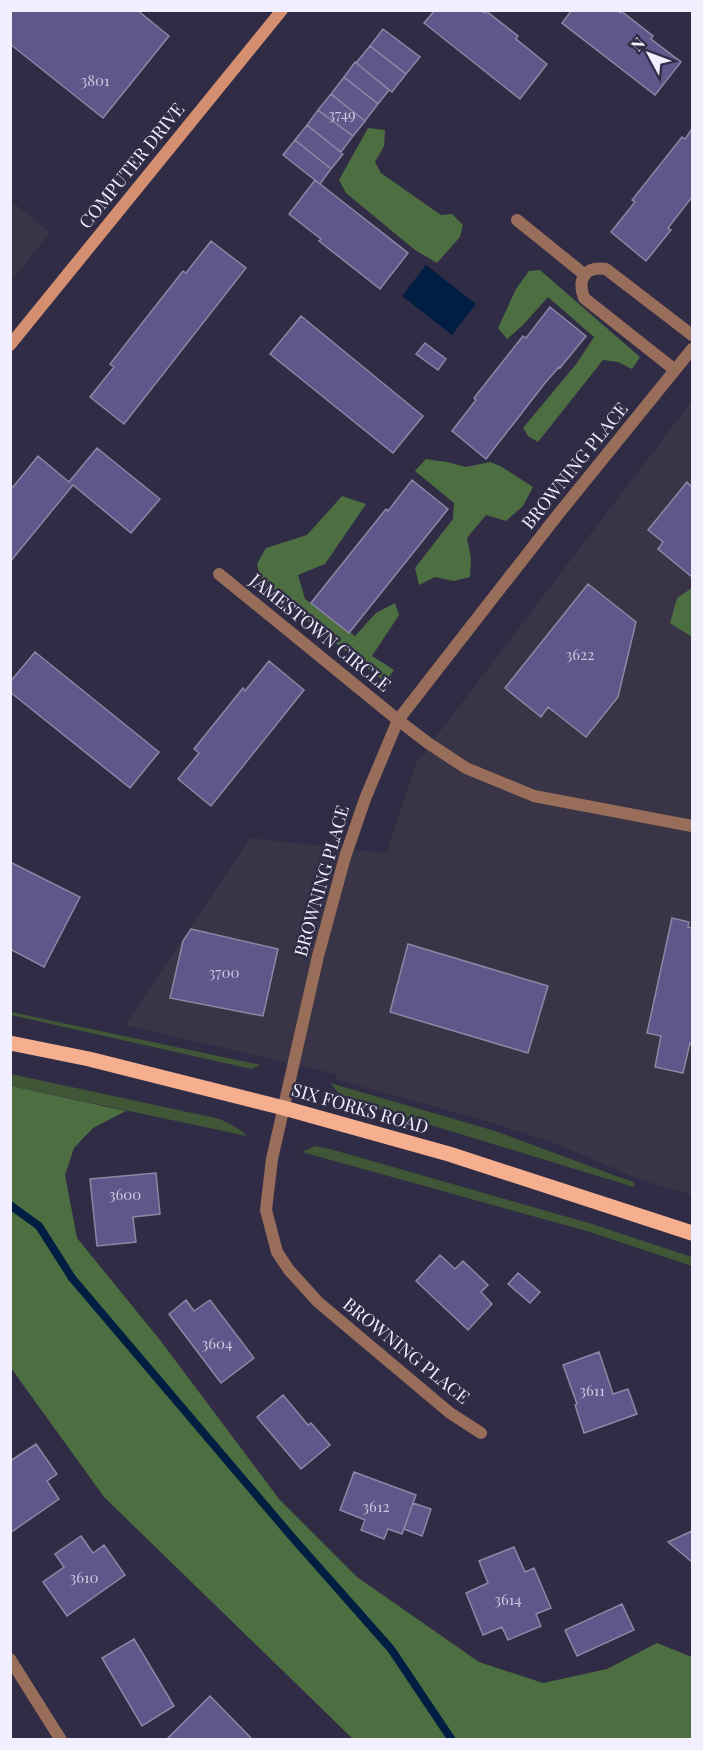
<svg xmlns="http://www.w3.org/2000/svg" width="703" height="1750" font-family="'Playfair Display',serif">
<rect width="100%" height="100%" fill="#302c45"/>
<path fill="#393546" d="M 11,201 L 50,232 L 11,282 Z
M 692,401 L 692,1195 L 641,1180 L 557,1144 L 490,1122 L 338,1080 L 335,1074 L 125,1025 L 250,838 L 386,853 L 416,763 Z"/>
<path fill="#3f5736" d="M 11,1012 L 261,1065 L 251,1069 L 11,1015 Z
M 11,1074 L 220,1119 L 239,1129 L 247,1136 L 11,1086 Z
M 330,1083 L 495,1131 L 627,1180 L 634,1182 L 634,1187 L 349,1100 L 341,1096 Z
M 315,1146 L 330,1149 L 592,1224 L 692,1257 L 692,1266 L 590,1232 L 302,1152 Z"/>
<path fill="#4d6e41" d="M 368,128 L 385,130 L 384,146 L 375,162 L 381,173 L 441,215 L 452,214 L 463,225 L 460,237 L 437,263 L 415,250 L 346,193 L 339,180 Z
M 540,270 L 640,357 L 632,369 L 618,362 L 603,360 L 538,442 L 528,436 L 523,428 L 577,363 L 594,337 L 548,297 L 523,325 L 507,339 L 498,328 L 516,289 L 529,271 Z
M 426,459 L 447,462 L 466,467 L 490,462 L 500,466 L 533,487 L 523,506 L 506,521 L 486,515 L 467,538 L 471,558 L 470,577 L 454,581 L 435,577 L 419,585 L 415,568 L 453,519 L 454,503 L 415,471 Z
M 342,496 L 366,504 L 325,564 L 298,575 L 305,599 L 355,636 L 376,613 L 395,603 L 399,615 L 372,656 L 394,670 L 385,682 L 261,584 L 257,564 L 266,548 L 307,535 Z
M 692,588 L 692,637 L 670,623 L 677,598 Z
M 11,1086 L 126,1111 L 93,1128 L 74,1148 L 65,1175 L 77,1238 L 160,1340 L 279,1499 L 357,1577 L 479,1662 L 543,1683 L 607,1669 L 657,1643 L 692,1657 L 692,1739 L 353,1739 L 104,1497 L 11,1368 Z"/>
<path fill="#001d42" d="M 426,265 L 476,304 L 452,335 L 402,296 Z"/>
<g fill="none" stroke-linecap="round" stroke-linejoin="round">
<path stroke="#001d42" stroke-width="8" d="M 10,1205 L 39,1226 L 72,1278 L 292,1537 L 391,1649 L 452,1740"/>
</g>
<path fill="#5f5789" stroke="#8b88a6" stroke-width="1.5" d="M 10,10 L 137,10 L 169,36 L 103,118 L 10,44 Z
M 435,10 L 481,10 L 485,13 L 486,11 L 518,36 L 516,39 L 547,64 L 520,99 L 424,23 Z
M 572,10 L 617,10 L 620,13 L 621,11 L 653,36 L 651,39 L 681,62 L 655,95 L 562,23 Z
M 383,29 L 420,57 L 406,74 L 370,46 Z
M 370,46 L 406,74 L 392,92 L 356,63 Z
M 355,62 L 389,90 L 378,104 L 344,77 Z
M 344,77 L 378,104 L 365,121 L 331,94 Z
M 331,94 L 365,121 L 353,136 L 318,110 Z
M 318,110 L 353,136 L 341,152 L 307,125 Z
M 307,125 L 343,154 L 331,169 L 295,140 Z
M 692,129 L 692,197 L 668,228 L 671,230 L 646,261 L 611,232 L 635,202 L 632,200 L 682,137 L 685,139 Z
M 295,140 L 331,169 L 320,184 L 283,155 Z
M 315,180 L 408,253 L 380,289 L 319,241 L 321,239 L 289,214 Z
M 211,241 L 246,268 L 124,424 L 90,397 L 114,367 L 110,364 L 183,271 L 186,273 Z
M 550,307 L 586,336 L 560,368 L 559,367 L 545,383 L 486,459 L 452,431 L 476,400 L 474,398 L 523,336 L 526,338 Z
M 301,316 L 423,416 L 393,453 L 270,354 Z
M 425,343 L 446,359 L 438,370 L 416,354 Z
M 97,448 L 160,499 L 131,533 L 73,485 L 10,562 L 10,485 L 13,487 L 38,456 L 69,482 Z
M 412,480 L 448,509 L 349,633 L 311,603 L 386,509 L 388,511 Z
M 687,482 L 692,487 L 692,577 L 658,549 L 663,542 L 648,530 Z
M 588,584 L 636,622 L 618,697 L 586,737 L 548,707 L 541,717 L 505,688 Z
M 35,652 L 159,752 L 130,788 L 10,692 L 10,682 Z
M 269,661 L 304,690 L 211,806 L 178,779 L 199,753 L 194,749 L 243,688 L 245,691 Z
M 10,862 L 80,897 L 44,967 L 10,949 Z
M 672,918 L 689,922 L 688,927 L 692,928 L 692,1044 L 690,1043 L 683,1073 L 655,1067 L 661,1036 L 647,1033 Z
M 191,929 L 278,949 L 263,1016 L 170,998 L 183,941 Z
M 408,944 L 548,986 L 528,1053 L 390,1012 Z
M 156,1173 L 160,1214 L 133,1217 L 136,1242 L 97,1246 L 90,1179 Z
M 440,1255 L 455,1269 L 463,1261 L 488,1285 L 481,1292 L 492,1304 L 468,1330 L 416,1281 Z
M 518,1273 L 540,1292 L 530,1303 L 508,1284 Z
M 186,1300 L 194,1311 L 210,1300 L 254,1358 L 221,1383 L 169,1314 Z
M 599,1352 L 613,1394 L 628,1389 L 637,1414 L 584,1433 L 575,1405 L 577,1404 L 563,1365 Z
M 283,1395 L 308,1425 L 311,1423 L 330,1445 L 301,1469 L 257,1417 Z
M 36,1444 L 57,1474 L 47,1481 L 59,1499 L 10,1533 L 10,1461 Z
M 354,1472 L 416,1495 L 402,1534 L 388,1529 L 384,1539 L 361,1530 L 365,1520 L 340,1510 Z
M 413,1503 L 431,1509 L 422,1536 L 404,1529 Z
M 692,1531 L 692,1562 L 668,1542 Z
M 81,1536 L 93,1553 L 104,1545 L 125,1575 L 67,1616 L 43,1582 L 64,1567 L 55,1554 Z
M 514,1547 L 525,1572 L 534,1568 L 551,1608 L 536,1614 L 541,1626 L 508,1640 L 502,1627 L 483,1635 L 466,1593 L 488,1583 L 479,1561 Z
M 622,1604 L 634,1630 L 577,1656 L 565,1630 Z
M 134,1639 L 174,1706 L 142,1726 L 102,1658 Z
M 210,1696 L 253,1740 L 166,1740 Z"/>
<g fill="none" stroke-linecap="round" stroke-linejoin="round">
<path stroke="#986e5a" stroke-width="12" d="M 517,220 L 585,275
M 675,370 L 584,298 C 577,279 585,266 606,269 L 692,335
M 219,574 L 398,720 L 428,743 L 466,768 L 534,796 L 692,826
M 481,1433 L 450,1413 L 318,1302 L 289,1270 L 277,1252 L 266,1210 L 272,1159 L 318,956 L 345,857 L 365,799 L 398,720 L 556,517 L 692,349
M 10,1659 L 61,1740"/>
<path stroke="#d38f6f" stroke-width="12" d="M 10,345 L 282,10"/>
<path stroke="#f5ae8e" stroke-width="15" d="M 10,1043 L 89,1059 L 284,1108 L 449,1154 L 692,1233"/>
</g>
<g text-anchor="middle" stroke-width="5" stroke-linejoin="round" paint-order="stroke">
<g font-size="15" fill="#ccc9e0">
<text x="95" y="86">3801</text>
<text x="342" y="120">3749</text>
<text x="580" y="660">3622</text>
<text x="224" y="978">3700</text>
<text x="125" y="1200">3600</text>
<text x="217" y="1349">3604</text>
<text x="592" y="1396">3611</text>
<text x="376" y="1512">3612</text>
<text x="84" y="1583">3610</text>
<text x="508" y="1605">3614</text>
</g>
<g font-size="18" fill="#f1effd" stroke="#302c45">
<text transform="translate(132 166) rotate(-51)" y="6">COMPUTER DRIVE</text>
<text transform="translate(575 466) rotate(-51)" y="6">BROWNING PLACE</text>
<text transform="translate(320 633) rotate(39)" y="6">JAMESTOWN CIRCLE</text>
<text transform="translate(322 881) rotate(-74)" y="6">BROWNING PLACE</text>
<text transform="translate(360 1109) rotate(16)" y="6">SIX FORKS ROAD</text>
<text transform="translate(406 1351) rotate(39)" y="6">BROWNING PLACE</text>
</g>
</g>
<rect width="703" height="1750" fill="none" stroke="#f1effd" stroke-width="24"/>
<g transform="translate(649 54) rotate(311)" stroke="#302c45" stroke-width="4.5" paint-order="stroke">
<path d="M0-4.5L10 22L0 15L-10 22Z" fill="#f1effd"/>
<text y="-9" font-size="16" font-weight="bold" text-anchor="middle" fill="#f1effd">N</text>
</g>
</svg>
